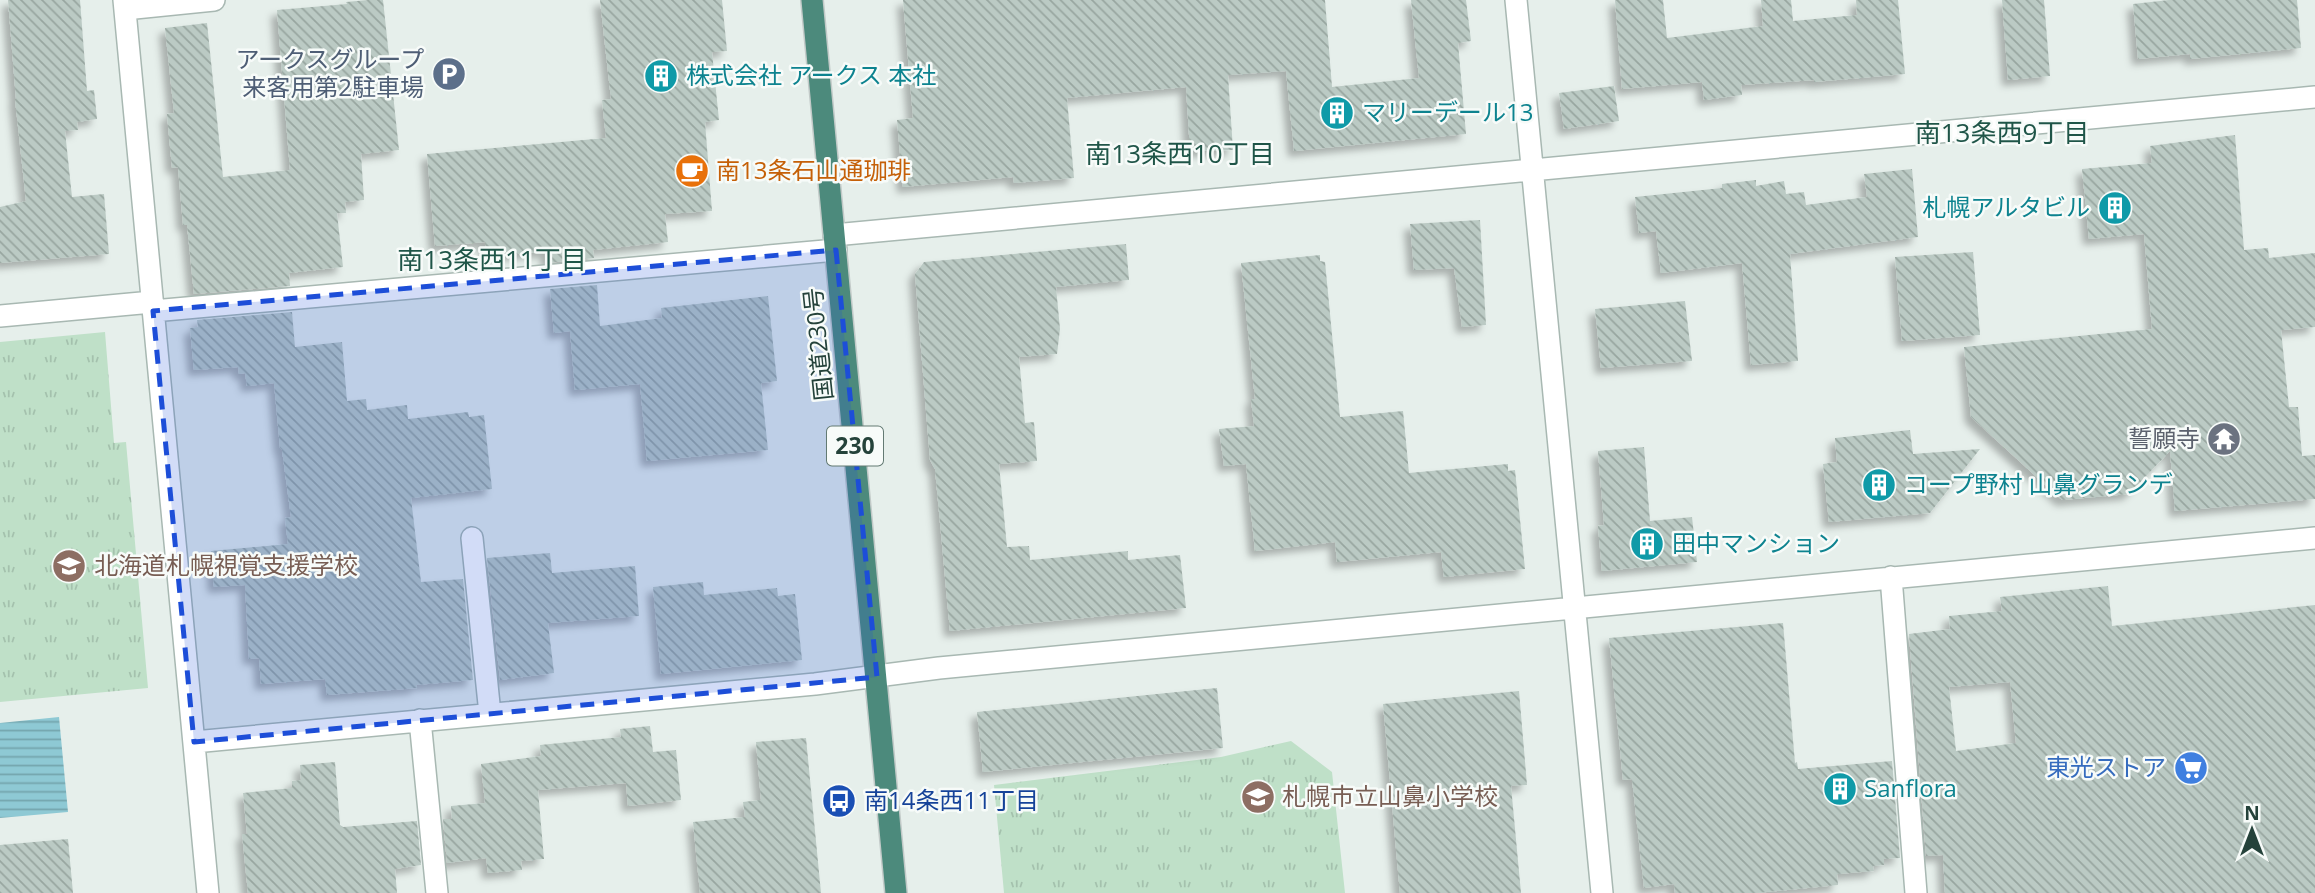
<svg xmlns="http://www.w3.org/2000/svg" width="2315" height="893" font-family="'Open Sans','Noto Sans JP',sans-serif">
<defs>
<pattern id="grass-tufts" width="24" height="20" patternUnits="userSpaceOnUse" patternTransform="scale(1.75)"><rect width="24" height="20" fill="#bfe0c8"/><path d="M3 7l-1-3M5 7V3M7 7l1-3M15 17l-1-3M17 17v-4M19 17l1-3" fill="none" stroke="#a4c1ad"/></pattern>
<pattern id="water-rules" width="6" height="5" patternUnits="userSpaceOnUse" patternTransform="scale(1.75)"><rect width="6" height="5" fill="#8ec9d4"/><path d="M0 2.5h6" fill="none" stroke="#74a5ad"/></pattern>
<pattern id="building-back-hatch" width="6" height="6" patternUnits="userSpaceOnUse" patternTransform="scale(1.75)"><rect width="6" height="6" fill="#bbcac4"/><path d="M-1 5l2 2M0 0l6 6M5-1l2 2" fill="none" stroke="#98a6a0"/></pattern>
<filter id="shadow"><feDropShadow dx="-6" dy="6" stdDeviation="3.5" flood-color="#0004"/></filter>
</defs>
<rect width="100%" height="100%" fill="#e6efeb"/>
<path fill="url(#grass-tufts)" d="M 105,332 L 114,443 L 126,442 L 148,688 L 0,702 L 0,342 Z
M 1291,741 L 1332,772 L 1345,893 L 1004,893 L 994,785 L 1221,757 Z"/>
<path fill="url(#water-rules)" d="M 59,717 L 68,812 L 0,818 L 0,723 Z"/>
<path fill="url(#building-back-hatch)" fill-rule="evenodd" filter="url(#shadow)" d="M 8,0 L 80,0 L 87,91 L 94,90 L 97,119 L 77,122 L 78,130 L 65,131 L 72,197 L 104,194 L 109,254 L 0,263 L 0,207 L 26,201 L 15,99 L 16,99 Z
M 368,0 L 383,0 L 399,150 L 361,154 L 364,200 L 345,202 L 346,213 L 337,213 L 343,267 L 289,273 L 290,286 L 194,294 L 187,225 L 183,225 L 178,167 L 172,168 L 167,114 L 174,113 L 165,28 L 207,23 L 223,177 L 290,170 L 277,10 L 347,4 L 346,2 Z
M 600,0 L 722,0 L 727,51 L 712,52 L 719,120 L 705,122 L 712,211 L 665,214 L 668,242 L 593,250 L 594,258 L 547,263 L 546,251 L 486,257 L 485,242 L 435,246 L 427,154 L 606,138 L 602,100 L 611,99 Z
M 903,0 L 1325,0 L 1332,87 L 1419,78 L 1411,0 L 1466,0 L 1471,41 L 1458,43 L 1466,134 L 1294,151 L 1286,71 L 1228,75 L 1233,150 L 1190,151 L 1186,87 L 1067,98 L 1074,178 L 1014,183 L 1013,177 L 903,187 L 897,120 L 913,118 Z
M 1615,0 L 1663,0 L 1667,38 L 1763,26 L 1761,0 L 1791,0 L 1793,21 L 1857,15 L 1856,0 L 1898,0 L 1905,74 L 1814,82 L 1814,80 L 1741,85 L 1742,95 L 1704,100 L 1702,82 L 1622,89 Z
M 2002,0 L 2044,0 L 2050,76 L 2008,80 Z
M 2169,0 L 2297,0 L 2301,48 L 2190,59 L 2190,54 L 2138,59 L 2133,4 Z
M 1614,86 L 1619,121 L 1564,129 L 1559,93 Z
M 2235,135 L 2244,250 L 2268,248 L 2269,258 L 2315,253 L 2315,327 L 2281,330 L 2289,407 L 2298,407 L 2302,456 L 2315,455 L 2315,499 L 2175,511 L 2170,451 L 2129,494 L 2062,500 L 1971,417 L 1964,347 L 2152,329 L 2144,234 L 2089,239 L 2082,169 L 2152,163 L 2150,146 Z
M 1912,169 L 1918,237 L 1790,254 L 1798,361 L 1751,365 L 1742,263 L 1661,273 L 1656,231 L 1639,233 L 1635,197 L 1722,188 L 1722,184 L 1756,180 L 1756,186 L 1784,181 L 1786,194 L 1804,192 L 1806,205 L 1867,197 L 1864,174 Z
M 1480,220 L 1486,325 L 1462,327 L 1454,268 L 1414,270 L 1410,224 Z
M 1126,244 L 1129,280 L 1056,287 L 1060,329 L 1057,354 L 1019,357 L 1025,423 L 1034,422 L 1037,461 L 999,464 L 1007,547 L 1029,546 L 1030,560 L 1128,551 L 1128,560 L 1180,555 L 1186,608 L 950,631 L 935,469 L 930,460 L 915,274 L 924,262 Z
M 1973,252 L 1980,335 L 1902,341 L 1895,257 Z
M 1320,255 L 1320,261 L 1325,262 L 1340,417 L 1403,411 L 1409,473 L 1508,464 L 1508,471 L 1515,470 L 1525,569 L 1444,577 L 1441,552 L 1337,562 L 1335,542 L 1255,551 L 1246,464 L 1224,466 L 1219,429 L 1254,426 L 1251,399 L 1255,399 L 1241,263 Z
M 597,285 L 600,326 L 662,318 L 661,308 L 768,296 L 777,381 L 761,383 L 768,450 L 647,461 L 640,384 L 575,390 L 570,331 L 554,333 L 550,289 Z
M 1685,301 L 1692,361 L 1601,368 L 1595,309 Z
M 292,312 L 295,347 L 342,342 L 347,401 L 366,399 L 367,410 L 407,405 L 408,419 L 468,412 L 469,417 L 484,415 L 492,489 L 411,498 L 421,582 L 463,579 L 473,680 L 416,685 L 417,688 L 327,695 L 325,679 L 261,684 L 259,658 L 249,659 L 245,585 L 214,587 L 211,551 L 288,544 L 285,518 L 291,517 L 282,450 L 280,448 L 274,383 L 247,386 L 245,373 L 239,374 L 238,367 L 194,370 L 190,328 L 198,327 L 197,320 Z
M 1910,430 L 1913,454 L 1980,449 L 1930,513 L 1829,522 L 1823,464 L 1837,462 L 1835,438 Z
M 1644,447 L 1650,521 L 1692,517 L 1697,562 L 1602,571 L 1598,526 L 1604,525 L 1598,451 Z
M 550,553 L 552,573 L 635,566 L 639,616 L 548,623 L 554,673 L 500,680 L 487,558 Z
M 703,582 L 704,595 L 777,588 L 778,596 L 795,594 L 802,660 L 661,674 L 653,587 Z
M 2108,586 L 2112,626 L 2315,605 L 2315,893 L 1945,893 L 1943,855 L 1926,856 L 1909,634 L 1950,629 L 1949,616 L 2002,611 L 2000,597 ZM 2010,682 L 2016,743 L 1956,751 L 1949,687 Z
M 1783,623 L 1795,763 L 1797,762 L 1798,769 L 1892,761 L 1900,858 L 1884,859 L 1884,865 L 1873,866 L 1874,871 L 1837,874 L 1838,885 L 1756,893 L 1675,893 L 1674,884 L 1644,888 L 1632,779 L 1623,780 L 1609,638 Z
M 1217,688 L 1223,748 L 983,772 L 977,712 Z
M 1519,691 L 1527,785 L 1511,786 L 1521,893 L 1400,893 L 1383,704 Z
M 650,726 L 653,752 L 676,750 L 681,800 L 628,806 L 626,783 L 538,790 L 544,859 L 521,861 L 522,870 L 488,873 L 486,858 L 447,863 L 443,819 L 452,819 L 451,806 L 485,803 L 481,764 L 541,756 L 540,745 L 621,737 L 620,729 Z
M 806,738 L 821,893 L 700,893 L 693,822 L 745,817 L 743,802 L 761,800 L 756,742 Z
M 335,762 L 340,825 L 343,827 L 417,821 L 421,865 L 395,869 L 397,893 L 248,893 L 242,834 L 247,834 L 243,793 L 292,788 L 292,781 L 301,780 L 300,765 Z
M 68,839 L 73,893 L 0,893 L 0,845 Z"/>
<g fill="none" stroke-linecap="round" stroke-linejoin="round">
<g stroke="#a8b8b2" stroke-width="24">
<path id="minor" d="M 124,0 L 208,893
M 1516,0 L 1602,893
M 125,9 L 214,0
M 834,235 L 2315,97
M 153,311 L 836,250
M 0,316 L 152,302
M 472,538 L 490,714
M 1891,577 L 1916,893
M 420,720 L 437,893
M 194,742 L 815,684 L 939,668 L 2315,538"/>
</g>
<g stroke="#c2cac8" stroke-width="24">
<path id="trunk" d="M 812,0 L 896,893"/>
</g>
<use href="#minor" stroke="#fff" stroke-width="21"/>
<use href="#trunk" stroke="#4c8a7c" stroke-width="21"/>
</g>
<path fill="#1d4ed8" fill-opacity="0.2" stroke="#1d4ed8" stroke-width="5" stroke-dasharray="14 9" stroke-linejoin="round" d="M 836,250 L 877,677 L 194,742 L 153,311 Z"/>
<defs>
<g id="parking-disc" transform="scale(1.75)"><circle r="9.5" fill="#5c6f8a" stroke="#f7fbf9"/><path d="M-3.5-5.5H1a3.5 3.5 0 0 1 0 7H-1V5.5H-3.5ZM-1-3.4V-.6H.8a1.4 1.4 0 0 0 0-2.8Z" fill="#fff"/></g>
<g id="building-disc" transform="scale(1.75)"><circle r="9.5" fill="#0f9aa8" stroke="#f7fbf9"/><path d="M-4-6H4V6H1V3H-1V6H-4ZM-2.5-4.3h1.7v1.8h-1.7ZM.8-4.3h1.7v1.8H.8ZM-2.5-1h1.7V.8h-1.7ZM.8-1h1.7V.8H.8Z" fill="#fff"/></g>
<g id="cafe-disc" transform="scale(1.75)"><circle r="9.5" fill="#e8710a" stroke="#f7fbf9"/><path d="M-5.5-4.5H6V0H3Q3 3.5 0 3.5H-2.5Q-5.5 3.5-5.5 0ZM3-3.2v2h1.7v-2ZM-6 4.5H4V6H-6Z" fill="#fff"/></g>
<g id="temple-disc" transform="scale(1.75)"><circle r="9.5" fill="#6b7280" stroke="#f7fbf9"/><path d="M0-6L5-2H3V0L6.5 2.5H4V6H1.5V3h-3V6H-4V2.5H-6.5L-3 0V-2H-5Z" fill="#fff"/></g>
<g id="school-disc" transform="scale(1.75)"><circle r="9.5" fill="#8d6e63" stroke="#f7fbf9"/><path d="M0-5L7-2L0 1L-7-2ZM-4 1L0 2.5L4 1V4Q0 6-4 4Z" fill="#fff"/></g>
<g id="supermarket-disc" transform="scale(1.75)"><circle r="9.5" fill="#3f7fe0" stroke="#f7fbf9"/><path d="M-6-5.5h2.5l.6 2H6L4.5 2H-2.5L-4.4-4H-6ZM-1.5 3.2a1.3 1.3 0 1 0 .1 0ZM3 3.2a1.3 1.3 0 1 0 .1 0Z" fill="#fff"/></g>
<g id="bus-disc" transform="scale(1.75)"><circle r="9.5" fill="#1a4fb4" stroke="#f7fbf9"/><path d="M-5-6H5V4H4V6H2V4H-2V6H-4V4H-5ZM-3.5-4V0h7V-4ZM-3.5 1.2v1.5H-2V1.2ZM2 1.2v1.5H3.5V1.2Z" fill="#fff"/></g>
</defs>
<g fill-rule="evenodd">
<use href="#parking-disc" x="449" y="74"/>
<use href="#building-disc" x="661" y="76"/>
<use href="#building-disc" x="1337" y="113"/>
<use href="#cafe-disc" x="692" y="171"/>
<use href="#building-disc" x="2115" y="208"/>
<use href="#temple-disc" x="2224" y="439"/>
<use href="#building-disc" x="1879" y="485"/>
<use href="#building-disc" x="1647" y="544"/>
<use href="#school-disc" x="69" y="566"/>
<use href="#supermarket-disc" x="2191" y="768"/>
<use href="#building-disc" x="1840" y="789"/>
<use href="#school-disc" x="1258" y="797"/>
<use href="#bus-disc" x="839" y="801"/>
</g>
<g text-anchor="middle" stroke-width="5" stroke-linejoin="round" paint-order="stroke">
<rect fill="#f7fbf9" stroke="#637a73" stroke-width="2" x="827" y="426.5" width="56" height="39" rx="5"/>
<g font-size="23" font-weight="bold" fill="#24423a">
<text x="855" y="454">230</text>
</g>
<g font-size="24" fill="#4e5e75" stroke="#f7fbf9" text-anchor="end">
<text x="424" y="68">アークスグループ<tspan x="424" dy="28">来客用第2駐車場</tspan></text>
</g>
<g font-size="24" fill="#0d838f" stroke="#f7fbf9" text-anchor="start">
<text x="686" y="84">株式会社 アークス 本社</text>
<text x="1362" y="121">マリーデール13</text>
<text x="2090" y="216" text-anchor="end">札幌アルタビル</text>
<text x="1904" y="493">コープ野村 山鼻グランデ</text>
<text x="1672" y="552">田中マンション</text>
<text x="1864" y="797">Sanflora</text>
</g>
<g font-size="24" fill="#c56008" stroke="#f7fbf9" text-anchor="start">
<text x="716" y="179">南13条石山通珈琲</text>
</g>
<g font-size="24" fill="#24423a" stroke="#f7fbf9">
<text transform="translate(819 344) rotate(-96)" y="8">国道230号</text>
</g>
<g font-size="24" fill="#5b616d" stroke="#f7fbf9" text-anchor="end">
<text x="2200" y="447">誓願寺</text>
</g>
<g font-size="24" fill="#785e54" stroke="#f7fbf9" text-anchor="start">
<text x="94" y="574">北海道札幌視覚支援学校</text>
<text x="1282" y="805">札幌市立山鼻小学校</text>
</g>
<g font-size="24" fill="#366cbe" stroke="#f7fbf9" text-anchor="end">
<text x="2166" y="776">東光ストア</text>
</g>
<g font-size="24" fill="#164399" stroke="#f7fbf9" text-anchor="start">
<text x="864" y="809">南14条西11丁目</text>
</g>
<g font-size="26" fill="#1f5548" stroke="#f7fbf9">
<text x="2002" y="142">南13条西9丁目</text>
<text x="1180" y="163">南13条西10丁目</text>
<text x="492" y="269">南13条西11丁目</text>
</g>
</g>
<g transform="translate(2252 830)" stroke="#f7fbf9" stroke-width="5" paint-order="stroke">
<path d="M0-5L12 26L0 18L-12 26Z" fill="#24423a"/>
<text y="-10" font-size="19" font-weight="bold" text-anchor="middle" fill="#24423a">N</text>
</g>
</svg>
